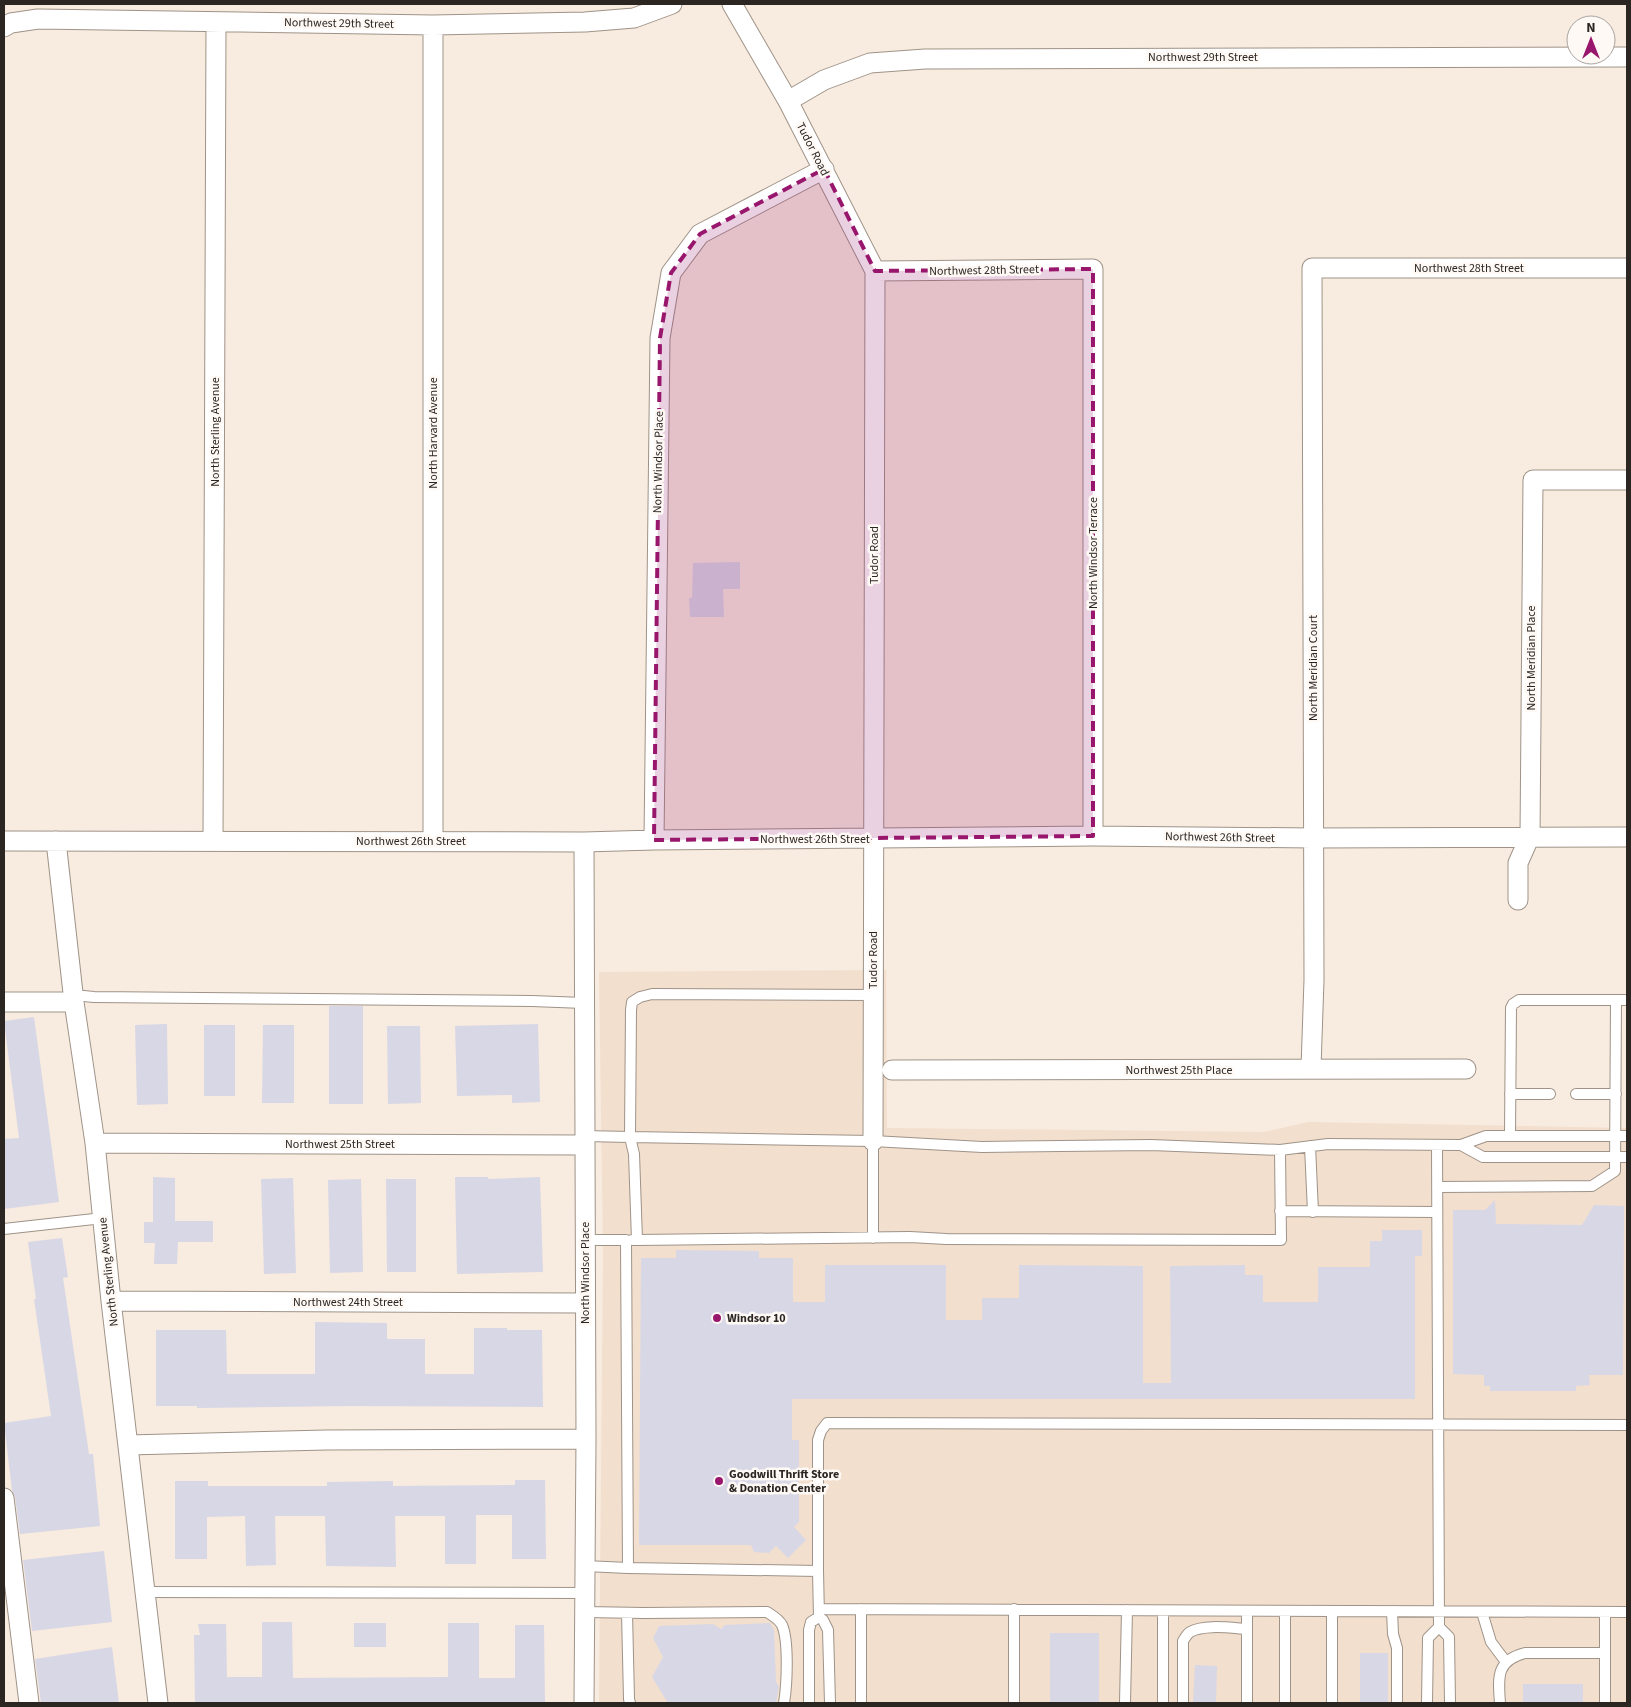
<svg xmlns="http://www.w3.org/2000/svg" width="1631" height="1707" font-family="'Source Sans 3',sans-serif">
<rect width="100%" height="100%" fill="#f8ebdf"/>
<path fill="#f2dfce" d="M 886,970 L 887,1128 L 1264,1132 L 1308,1122 L 1627,1128 L 1627,1703 L 599,1703 L 603,1252 L 599,972 Z"/>
<path fill="#d8d7e6" d="M 740,562 L 740,589 L 723,589 L 724,617 L 690,617 L 689,598 L 692,598 L 693,563 Z
M 329,1006 L 363,1006 L 363,1104 L 329,1104 Z
M 34,1017 L 59,1202 L 4,1209 L 4,1139 L 19,1138 L 4,1021 Z
M 167,1024 L 168,1104 L 137,1105 L 135,1025 Z
M 538,1024 L 540,1102 L 512,1103 L 512,1095 L 457,1096 L 455,1026 Z
M 204,1025 L 235,1025 L 235,1096 L 204,1096 Z
M 263,1025 L 294,1025 L 294,1103 L 262,1103 Z
M 387,1026 L 420,1026 L 421,1103 L 388,1104 Z
M 153,1177 L 175,1178 L 175,1221 L 213,1221 L 213,1242 L 178,1242 L 177,1264 L 154,1264 L 155,1243 L 144,1243 L 144,1222 L 153,1222 Z
M 455,1177 L 488,1177 L 488,1179 L 540,1177 L 543,1272 L 457,1274 Z
M 293,1178 L 296,1273 L 264,1274 L 261,1179 Z
M 361,1179 L 363,1272 L 330,1273 L 328,1180 Z
M 386,1179 L 416,1179 L 416,1272 L 387,1272 Z
M 1495,1200 L 1496,1224 L 1582,1225 L 1594,1205 L 1624,1206 L 1623,1375 L 1589,1375 L 1590,1385 L 1576,1386 L 1576,1391 L 1490,1391 L 1490,1386 L 1484,1386 L 1484,1375 L 1453,1374 L 1453,1210 L 1485,1210 Z
M 1382,1230 L 1422,1230 L 1422,1256 L 1415,1256 L 1415,1399 L 792,1399 L 792,1440 L 799,1440 L 799,1522 L 794,1527 L 806,1540 L 788,1558 L 776,1546 L 769,1553 L 754,1552 L 751,1545 L 639,1545 L 641,1258 L 676,1258 L 676,1250 L 759,1251 L 759,1258 L 793,1258 L 793,1302 L 825,1302 L 825,1265 L 946,1265 L 946,1320 L 982,1320 L 982,1298 L 1019,1298 L 1019,1265 L 1143,1266 L 1143,1383 L 1171,1383 L 1170,1266 L 1245,1265 L 1245,1275 L 1263,1275 L 1263,1302 L 1318,1302 L 1318,1267 L 1370,1267 L 1370,1241 L 1382,1241 Z
M 62,1238 L 68,1277 L 63,1278 L 89,1454 L 93,1454 L 100,1526 L 20,1534 L 15,1497 L 12,1490 L 4,1423 L 51,1416 L 34,1299 L 36,1299 L 28,1242 Z
M 315,1322 L 387,1323 L 387,1339 L 425,1339 L 425,1374 L 474,1374 L 474,1328 L 507,1328 L 507,1330 L 542,1330 L 543,1407 L 350,1406 L 197,1408 L 197,1406 L 156,1406 L 156,1330 L 226,1330 L 227,1374 L 315,1374 Z
M 515,1480 L 545,1480 L 546,1559 L 512,1559 L 512,1515 L 476,1515 L 476,1564 L 445,1564 L 445,1516 L 395,1516 L 396,1567 L 326,1566 L 325,1516 L 275,1516 L 276,1565 L 246,1566 L 245,1516 L 207,1517 L 207,1559 L 175,1559 L 175,1481 L 208,1481 L 208,1486 L 327,1486 L 327,1482 L 393,1481 L 393,1486 L 515,1485 Z
M 104,1551 L 112,1622 L 32,1631 L 23,1560 Z
M 262,1622 L 292,1622 L 293,1678 L 448,1677 L 448,1623 L 479,1623 L 479,1678 L 515,1678 L 515,1625 L 544,1625 L 545,1703 L 195,1703 L 194,1635 L 200,1635 L 198,1624 L 226,1624 L 227,1677 L 262,1677 Z
M 354,1623 L 386,1623 L 386,1647 L 354,1647 Z
M 770,1623 L 774,1630 L 776,1682 L 779,1686 L 776,1703 L 668,1703 L 652,1677 L 663,1657 L 653,1638 L 659,1626 L 713,1624 L 721,1629 L 725,1625 Z
M 1050,1633 L 1099,1633 L 1099,1703 L 1050,1703 Z
M 112,1647 L 119,1703 L 41,1703 L 35,1659 Z
M 1360,1653 L 1388,1653 L 1388,1703 L 1360,1703 Z
M 1195,1665 L 1217,1666 L 1216,1703 L 1193,1703 Z
M 1523,1684 L 1583,1684 L 1583,1703 L 1523,1703 Z"/>
<g fill="none" stroke-linecap="round" stroke-linejoin="round">
<g stroke="#9f9388" stroke-width="12">
<path id="lane" d="M 73,995 L 94,997 L 532,1001 L 584,1003
M 873,995 L 652,994 L 640,997 L 632,1002 L 631,1010 L 630,1137 L 873,1141 L 982,1147 L 1151,1145 L 1280,1150 L 1328,1144 L 1461,1145
M 1510,1094 L 1550,1094
M 1576,1094 L 1616,1094
M 584,1136 L 630,1137 L 634,1154 L 637,1240 L 632,1240
M 1510,1136 L 1511,1008 L 1513,1004 L 1519,1000 L 1627,1000
M 1627,1136 L 1486,1136 L 1461,1145 L 1483,1157 L 1627,1157
M 1437,1145 L 1439,1627
M 1310,1146 L 1313,1212
M 1437,1187 L 1592,1186 L 1615,1171 L 1616,1000
M 1280,1211 L 1437,1212
M 4,1229 L 103,1218
M 873,1238 L 873,1141
M 585,1240 L 626,1240 L 628,1568 L 818,1571 L 819,1617
M 637,1240 L 910,1237 L 946,1239 L 1281,1240 L 1280,1150
M 585,1566 L 628,1568
M 818,1571 L 818,1440 L 821,1431 L 827,1423 L 1627,1425
M 145,1592 L 585,1593
M 819,1609 L 1627,1612
M 861,1609 L 861,1703
M 1014,1609 L 1014,1703
M 1163,1611 L 1163,1703
M 1247,1611 L 1247,1703
M 1285,1611 L 1285,1703
M 1332,1611 L 1332,1703
M 1392,1611 L 1393,1634 L 1397,1648 L 1397,1703
M 585,1612 L 644,1613 L 767,1612 C 773,1616 779,1619 782,1625 C 789,1641 787,1685 784,1703
M 1482,1612 L 1491,1642 L 1506,1662
M 1605,1612 L 1605,1703
M 627,1613 L 629,1699 L 630,1703
M 809,1703 L 809,1630 L 811,1622 L 819,1617 L 823,1620 L 828,1630 L 830,1703
M 1125,1703 L 1127,1610
M 1183,1703 L 1183,1641 C 1185,1638 1187,1634 1190,1632 C 1203,1624 1232,1628 1247,1629
M 1427,1703 L 1428,1638 L 1439,1627 L 1449,1637 L 1450,1703
M 1500,1703 C 1498,1678 1496,1660 1525,1653 L 1605,1653"/>
</g>
<g stroke="#9f9388" stroke-width="21">
<path id="street" d="M 732,4 L 788,101 L 875,271 L 873,1141
M 4,27 L 11,23 L 38,19 L 433,25 L 585,22 L 634,18 L 672,4
M 788,101 L 824,80 L 870,63 L 925,59 L 1627,57
M 875,271 L 1093,269 L 1093,836
M 654,840 L 660,338 L 671,273 L 700,234 L 824,169
M 4,841 L 584,842 L 654,840 L 1093,836 L 1313,838 L 1627,837
M 56,841 L 74,1002 L 95,1143 L 111,1301 L 158,1703
M 213,841 L 216,22
M 433,841 L 433,25
M 1518,900 L 1518,863 L 1530,836 L 1533,480 L 1627,480
M 4,1002 L 74,1002
M 1311,1068 L 1314,980 L 1312,268 L 1627,268
M 892,1070 L 1466,1069
M 95,1143 L 584,1145
M 111,1301 L 585,1303
M 128,1445 L 326,1440 L 586,1439
M 4,1498 L 29,1703
M 584,1703 L 586,1439 L 584,842"/>
</g>
<use href="#lane" stroke="#fff" stroke-width="10"/>
<use href="#street" stroke="#fff" stroke-width="19"/>
</g>
<path fill="#98176d" fill-opacity="0.2" stroke="#98176d" stroke-width="4" stroke-dasharray="10 6" stroke-linejoin="round" d="M 824,169 L 875,271 L 1093,269 L 1093,836 L 654,840 L 660,338 L 671,273 L 700,234 Z"/>
<g fill="#98176d" stroke="#fff9f5" stroke-width="2">
<circle cx="717" cy="1318" r="5"/>
<circle cx="719" cy="1481" r="5"/>
</g>
<g text-anchor="middle" stroke-width="5" stroke-linejoin="round" paint-order="stroke">
<g font-size="12" fill="#2b2622" stroke="#fff9f5">
<text transform="translate(339 23) rotate(1)" y="4">Northwest 29th Street</text>
<text x="1203" y="61">Northwest 29th Street</text>
<text transform="translate(813 149) rotate(63)" y="4">Tudor Road</text>
<text x="1469" y="272">Northwest 28th Street</text>
<text transform="translate(984 270) rotate(-1)" y="4">Northwest 28th Street</text>
<text transform="translate(215 432) rotate(-90)" y="4">North Sterling Avenue</text>
<text transform="translate(433 433) rotate(-90)" y="4">North Harvard Avenue</text>
<text transform="translate(658 462) rotate(-89)" y="4">North Windsor Place</text>
<text transform="translate(1093 553) rotate(-90)" y="4">North Windsor Terrace</text>
<text transform="translate(874 555) rotate(-90)" y="4">Tudor Road</text>
<text transform="translate(1531 658) rotate(-90)" y="4">North Meridian Place</text>
<text transform="translate(1313 668) rotate(-90)" y="4">North Meridian Court</text>
<text transform="translate(1220 837) rotate(1)" y="4">Northwest 26th Street</text>
<text x="815" y="843">Northwest 26th Street</text>
<text x="411" y="845">Northwest 26th Street</text>
<text transform="translate(873 960) rotate(-90)" y="4">Tudor Road</text>
<text x="1179" y="1074">Northwest 25th Place</text>
<text x="340" y="1148">Northwest 25th Street</text>
<text transform="translate(108 1272) rotate(-96)" y="4">North Sterling Avenue</text>
<text transform="translate(585 1273) rotate(-90)" y="4">North Windsor Place</text>
<text x="348" y="1306">Northwest 24th Street</text>
</g>
<g font-size="12" font-weight="bold" fill="#2b2622" stroke="#fff9f5" text-anchor="start">
<text x="727" y="1322">Windsor 10</text>
<text x="729" y="1478">Goodwill Thrift Store<tspan x="729" dy="14">&amp; Donation Center</tspan></text>
</g>
</g>
<rect width="1631" height="1707" fill="none" stroke="#2b2622" stroke-width="10"/>
<g transform="translate(1591 40)"><circle r="24" fill="#fff9f5" stroke="#aaa5a1"/>
<path d="M0-4L9 19L0 12L-9 19Z" fill="#98176d"/>
<text y="-8" font-size="14" font-weight="bold" text-anchor="middle" fill="#2b2622">N</text>
</g>
</svg>
